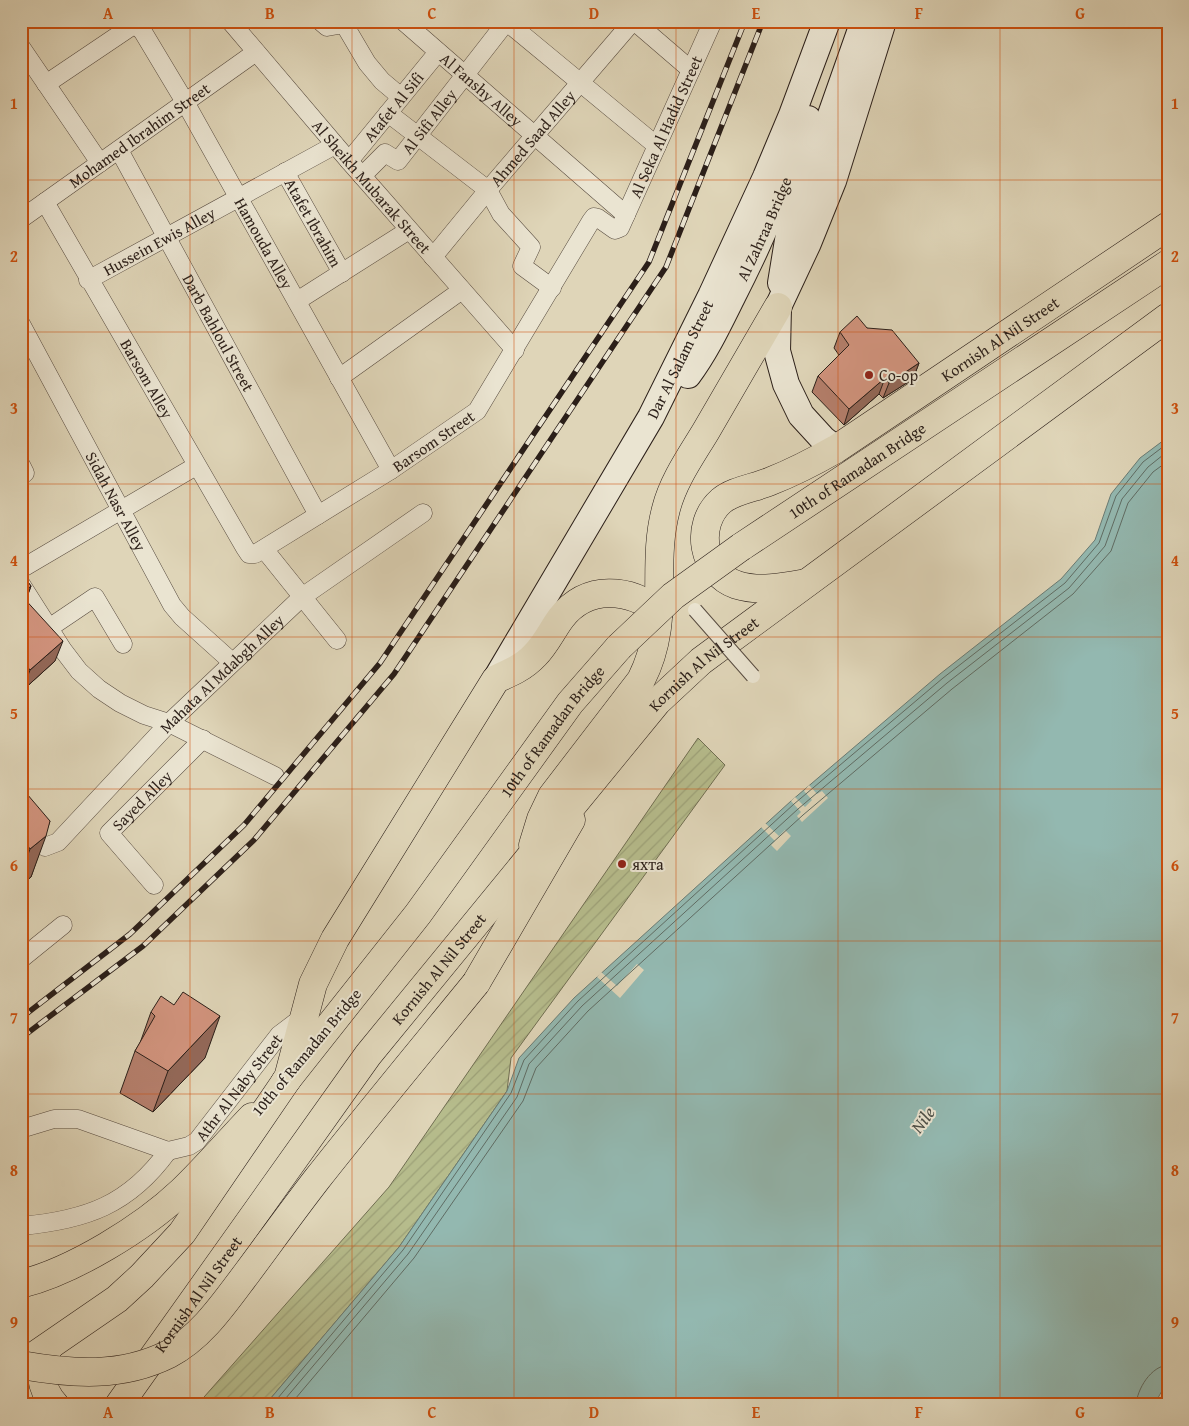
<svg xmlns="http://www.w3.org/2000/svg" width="1189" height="1426" font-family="'Gentium Book Plus',serif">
<defs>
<pattern id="garden-furrows" width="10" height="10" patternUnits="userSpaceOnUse" patternTransform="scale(1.25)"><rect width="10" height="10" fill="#b6bc8c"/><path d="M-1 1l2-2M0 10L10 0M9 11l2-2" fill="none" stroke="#9da178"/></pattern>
</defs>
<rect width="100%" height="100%" fill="#dfd5b8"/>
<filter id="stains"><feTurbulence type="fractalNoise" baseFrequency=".004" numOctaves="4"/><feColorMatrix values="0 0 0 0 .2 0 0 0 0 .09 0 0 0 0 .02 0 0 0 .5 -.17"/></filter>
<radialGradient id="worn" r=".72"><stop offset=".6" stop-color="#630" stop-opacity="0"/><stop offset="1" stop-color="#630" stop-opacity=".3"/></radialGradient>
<path fill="url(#garden-furrows)" stroke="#706e52" d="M 698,738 L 725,765 L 511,1058 L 507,1091 L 399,1247 L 265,1405 L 197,1405 L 389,1187 Z"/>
<path fill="#93b8b0" stroke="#697b74" d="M 1168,437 L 1168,1380 L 1154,1405 L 265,1405 L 399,1247 L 507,1091 L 519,1058 L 574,998 L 791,801 L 940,674 L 1061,579 L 1095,540 L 1111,494 L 1140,458 Z"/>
<path fill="#dfd5b8" d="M 809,785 L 817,794 L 822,791 L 828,798 L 802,822 L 797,816 L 801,812 L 791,801 L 795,797 L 805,807 L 812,800 L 804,791 Z
M 765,823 L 779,836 L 785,830 L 791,836 L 777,851 L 771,845 L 775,841 L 761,827 Z
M 637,964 L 644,970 L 620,998 L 597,977 L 601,972 L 617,986 Z"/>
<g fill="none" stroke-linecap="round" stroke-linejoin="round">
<path stroke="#5f6c64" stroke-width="1" d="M 272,1405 L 403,1250 L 511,1093 L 524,1060 L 578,1001 L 794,804 L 943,678 L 1065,583 L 1099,543 L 1116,496 L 1143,462 L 1168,443
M 280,1405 L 408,1254 L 517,1097 L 529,1064 L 582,1006 L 798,809 L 947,683 L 1069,588 L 1105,546 L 1122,499 L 1148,467 L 1168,451
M 290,1405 L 414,1258 L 523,1101 L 536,1068 L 588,1011 L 803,815 L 952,689 L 1073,594 L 1111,551 L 1128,503 L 1153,472 L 1168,461
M 1136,1405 C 1137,1389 1151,1366 1168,1365"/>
<g stroke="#584c41" stroke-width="19">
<g id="minor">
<path id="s1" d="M 132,21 L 143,32 L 185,102 L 391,470"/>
<path id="s2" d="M 230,21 L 349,161 L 515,350"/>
<path d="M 320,21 L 327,27 L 344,24 L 367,63 L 382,81 L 401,97"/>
<path id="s3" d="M 403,21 L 626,215"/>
<path d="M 634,21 L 691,70"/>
<path d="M 507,22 L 657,146"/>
<path d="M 21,47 L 100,163"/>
<path d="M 46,84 L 135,24"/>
<path d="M 388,113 L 488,190 L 501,214 L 531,247 L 522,266 L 552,288"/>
<path id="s4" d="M 119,150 L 318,515"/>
<path id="s5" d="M 349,161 L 438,52"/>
<path id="s6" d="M 285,172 L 342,273"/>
<path id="s7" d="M 362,176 L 385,153 L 398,161 L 507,21"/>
<path id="s8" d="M 45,202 L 245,548 L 249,554 L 255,554 L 391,470 L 477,411 L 591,221 L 594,217 L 598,218 L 615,230 L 620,228 L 713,21"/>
<path id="s9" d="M 21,219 L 256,52"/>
<path id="s10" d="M 433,257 L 488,190 L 633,21"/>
<path id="s11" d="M 88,280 L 335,145"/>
<path d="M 297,301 L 409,230"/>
<path id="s12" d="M 21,324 L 172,605 L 182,617 L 232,662"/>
<path d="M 339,378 L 462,290"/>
<path d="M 21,465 L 25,473 L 21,476"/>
<path d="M 264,549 L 337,640"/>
<path d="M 21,569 L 196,466"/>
<path d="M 21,584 L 63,650 L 79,671 L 99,689 L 120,703 L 144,715 L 169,723 L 275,776"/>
<path d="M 49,628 L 95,597 L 123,644"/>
<path id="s13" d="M 21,824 L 45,847 L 58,842 L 169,723 L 302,597 L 423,513"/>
<path id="s14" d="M 154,885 L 109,833 L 203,739"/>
<path d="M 21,959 L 63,925"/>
<path d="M 21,1129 L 54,1119 L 78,1119 L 168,1151"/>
<path id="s15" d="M 168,1151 L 189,1146 L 197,1141 L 279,1035 L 304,1016"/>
<path d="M 21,1226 C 86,1220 129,1205 168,1151"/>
</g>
</g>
<g stroke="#2b1f19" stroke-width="28">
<g id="secondary">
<path d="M 781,283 L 789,234 L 864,21"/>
<path id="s16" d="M 688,375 C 706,351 719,323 733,295 C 763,236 786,182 808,119"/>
<path d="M 836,449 L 823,439 L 801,415 L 786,384 L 777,351 L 778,307 L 808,243 L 833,181 L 883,21"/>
<path id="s17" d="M 496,679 L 651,417 L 711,296 L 766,177 L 792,115 L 827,21"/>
</g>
</g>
<g stroke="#2b1f19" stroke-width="29">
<g id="primary">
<path id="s18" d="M 741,547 L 1168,264"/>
<path d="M 476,983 L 571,820"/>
<path id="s19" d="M 285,1082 L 418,914 L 570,703 L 619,647"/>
<path d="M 21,1284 C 73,1271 143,1228 182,1191 C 206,1168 229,1141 252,1117"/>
</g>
</g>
<g stroke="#2b1f19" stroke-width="29">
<g id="trunk">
<path id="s20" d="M 806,583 C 784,587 759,592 737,585 C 702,573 694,525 721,501 C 734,490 755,488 771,481 C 794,472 815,461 836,449 L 1168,226"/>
<path d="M 533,845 L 541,819 L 552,796 L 641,680 C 672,619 650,569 666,509 C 673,481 691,456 706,431 C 730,390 754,348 778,307"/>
<path d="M 49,1347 C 37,1365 40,1389 55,1405"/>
<path d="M 21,1365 L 117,1299 L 142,1276 L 182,1233 L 288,1078 L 313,984 L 335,939 L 496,679 C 510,673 524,667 535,655 C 546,644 552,630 561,618 C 587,584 630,588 659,612"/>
<path id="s21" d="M 119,1405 L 368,1055 L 657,702 L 701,661 L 1168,317"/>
</g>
</g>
<use href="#minor" stroke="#eae4d1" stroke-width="18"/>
<use href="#secondary" stroke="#eae4d1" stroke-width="26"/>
<use href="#primary" stroke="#dfd5b8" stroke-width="28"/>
<use href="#trunk" stroke="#dfd5b8" stroke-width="28"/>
<g stroke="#2b1f19" stroke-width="5.5">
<path id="rail" d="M 21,1018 L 130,934 L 244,825 L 380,663 L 649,262 L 745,21
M 21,1038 L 143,946 L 254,840 L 394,674 L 666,267 L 763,21"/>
</g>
<use href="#rail" stroke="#eae4d1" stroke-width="4" stroke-dasharray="11" stroke-linecap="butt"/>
<g stroke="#584c41" stroke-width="16" stroke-linecap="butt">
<path id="pedestrian-bridge" d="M 695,610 L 753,676"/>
</g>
<g stroke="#2b1f19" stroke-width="29" stroke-linecap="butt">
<path id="primary-bridge" d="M 619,647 L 673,596 L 741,547
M 21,1365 C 72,1374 121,1378 169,1354 C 202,1337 225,1302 247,1273 C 270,1242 293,1210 317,1179 C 369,1113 423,1048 476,983"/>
</g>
<use href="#pedestrian-bridge" stroke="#eae4d1" stroke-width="14"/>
<use href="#primary-bridge" stroke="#dfd5b8" stroke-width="28"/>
</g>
<path fill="#b57f6c" stroke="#2b1f19" d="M 867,328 L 919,363 L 913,379 L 883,398 L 879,394 L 844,425 L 812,392 L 818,376 L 839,355 L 834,348 L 840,332 Z
M 21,573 L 31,586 L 26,600 L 55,661 L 22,691 L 21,689 Z
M 21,794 L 50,821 L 31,877 L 21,885 Z
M 151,1012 L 205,1058 L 153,1112 L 120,1093 L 135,1051 L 140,1043 Z"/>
<path fill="#936858" stroke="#2b1f19" d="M 919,363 L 913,379 L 883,398 L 889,383 Z
M 885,378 L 879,394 L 844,425 L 849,409 Z
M 31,586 L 23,607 L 21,595 Z
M 63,641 L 55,661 L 22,691 L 30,670 Z
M 26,665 L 21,677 L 21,669 Z
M 46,836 L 31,877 L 21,885 L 21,874 L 30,849 Z
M 28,846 L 21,865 L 21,852 Z
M 220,1016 L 205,1058 L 153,1112 L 168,1071 Z"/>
<path fill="#d2947e" stroke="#2b1f19" d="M 857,316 L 867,328 L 892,330 L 919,363 L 889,383 L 885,378 L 849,409 L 818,376 L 849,345 L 840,332 Z
M 21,573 L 31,586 L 21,595 Z
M 21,595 L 63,641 L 30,670 L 26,665 L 21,669 Z
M 21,794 L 23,796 L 27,794 L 50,821 L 46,836 L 30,849 L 28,846 L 21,852 Z
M 183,992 L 220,1016 L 168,1071 L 135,1051 L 155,1016 L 151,1012 L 161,996 L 174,1005 Z"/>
<path fill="none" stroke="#cc500e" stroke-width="1" stroke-opacity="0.55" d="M 190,21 L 190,1405M 352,21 L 352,1405M 514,21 L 514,1405M 676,21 L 676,1405M 838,21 L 838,1405M 1000,21 L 1000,1405M 21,180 L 1168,180M 21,332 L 1168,332M 21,484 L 1168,484M 21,637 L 1168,637M 21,789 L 1168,789M 21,941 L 1168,941M 21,1094 L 1168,1094M 21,1246 L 1168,1246"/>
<g fill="#8f2418" stroke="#eae4d1" stroke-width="2">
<circle cx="869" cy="375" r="5"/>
<circle cx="622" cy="864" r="5"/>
</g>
<g text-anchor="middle" stroke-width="4" stroke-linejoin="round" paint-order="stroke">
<g font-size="16" fill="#2b1f19" stroke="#eae4d1">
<text dy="6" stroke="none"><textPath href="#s3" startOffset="104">Al Fanshy Alley</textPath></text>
<text dy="6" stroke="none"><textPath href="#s5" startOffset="70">Atafet Al Sifi</textPath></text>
<text dy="6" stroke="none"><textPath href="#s7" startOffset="98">Al Sifi Alley</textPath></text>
<text dy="6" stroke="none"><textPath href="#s8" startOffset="1045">Al Seka Al Hadid Street</textPath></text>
<text dy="6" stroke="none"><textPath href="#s9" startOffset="145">Mohamed Ibrahim Street</textPath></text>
<text dy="6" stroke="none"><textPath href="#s10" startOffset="155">Ahmed Saad Alley</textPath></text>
<text dy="6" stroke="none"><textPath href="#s2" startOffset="218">Al Sheikh Mubarak Street</textPath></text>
<text dy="6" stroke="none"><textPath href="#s6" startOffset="58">Atafet Ibrahim</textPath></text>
<text dy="6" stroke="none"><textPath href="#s16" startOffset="165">Al Zahraa Bridge</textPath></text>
<text dy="6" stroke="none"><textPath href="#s11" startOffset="81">Hussein Ewis Alley</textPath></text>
<text dy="6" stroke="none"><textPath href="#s1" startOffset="259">Hamouda Alley</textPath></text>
<text dy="6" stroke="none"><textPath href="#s4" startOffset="208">Darb Bahloul Street</textPath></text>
<text dy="6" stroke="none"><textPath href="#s20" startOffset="496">Kornish Al Nil Street</textPath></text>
<text dy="6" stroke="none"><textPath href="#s17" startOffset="369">Dar Al Salam Street</textPath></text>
<text dy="6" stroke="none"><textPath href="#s8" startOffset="204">Barsom Alley</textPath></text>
<text dy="6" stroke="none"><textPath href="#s8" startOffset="624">Barsom Street</textPath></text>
<text dy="6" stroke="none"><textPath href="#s18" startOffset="139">10th of Ramadan Bridge</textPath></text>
<text dy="6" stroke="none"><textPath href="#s12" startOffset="201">Sidah Nasr Alley</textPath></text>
<text dy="6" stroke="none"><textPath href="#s21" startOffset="946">Kornish Al Nil Street</textPath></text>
<text dy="6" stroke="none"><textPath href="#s13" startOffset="282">Mahata Al Mdabgh Alley</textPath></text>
<text dy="6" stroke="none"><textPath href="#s19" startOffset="441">10th of Ramadan Bridge</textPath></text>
<text dy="6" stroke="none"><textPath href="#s14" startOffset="115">Sayed Alley</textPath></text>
<text dy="6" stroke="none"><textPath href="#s21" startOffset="541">Kornish Al Nil Street</textPath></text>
<text transform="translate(306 1052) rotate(-50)" y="6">10th of Ramadan Bridge</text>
<text dy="6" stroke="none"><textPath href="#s15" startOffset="99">Athr Al Naby Street</textPath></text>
<text dy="6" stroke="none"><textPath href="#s21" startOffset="136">Kornish Al Nil Street</textPath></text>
</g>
<g font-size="16" fill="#2b1f19" stroke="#eae4d1" text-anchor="start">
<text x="879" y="381">Co-op</text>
<text x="632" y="870">яхта</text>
</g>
<g font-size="18" font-style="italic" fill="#4a4d46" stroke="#eae4d1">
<text transform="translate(923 1120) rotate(-54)" y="6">Nile</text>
</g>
</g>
<rect width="1189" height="1426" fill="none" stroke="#dfd5b8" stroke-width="55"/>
<rect x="28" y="28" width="1134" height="1370" fill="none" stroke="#cc500e" stroke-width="2"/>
<g font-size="16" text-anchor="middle" font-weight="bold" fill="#cc500e">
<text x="108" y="19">A</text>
<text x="270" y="19">B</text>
<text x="432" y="19">C</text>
<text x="594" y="19">D</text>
<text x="756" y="19">E</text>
<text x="919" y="19">F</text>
<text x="1080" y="19">G</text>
<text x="14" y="109">1</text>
<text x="1175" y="109">1</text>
<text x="14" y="262">2</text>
<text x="1175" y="262">2</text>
<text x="14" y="414">3</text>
<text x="1175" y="414">3</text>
<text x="14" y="566">4</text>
<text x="1175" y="566">4</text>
<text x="14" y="719">5</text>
<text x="1175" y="719">5</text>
<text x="14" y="871">6</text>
<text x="1175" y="871">6</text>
<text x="14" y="1023">7</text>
<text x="1175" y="1023">7</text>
<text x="14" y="1176">8</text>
<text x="1175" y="1176">8</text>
<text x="14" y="1328">9</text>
<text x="1175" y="1328">9</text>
<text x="108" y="1418">A</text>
<text x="270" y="1418">B</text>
<text x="432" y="1418">C</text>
<text x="594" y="1418">D</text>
<text x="756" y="1418">E</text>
<text x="919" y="1418">F</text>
<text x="1080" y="1418">G</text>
</g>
<rect width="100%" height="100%" filter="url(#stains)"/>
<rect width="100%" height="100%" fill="url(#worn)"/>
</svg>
